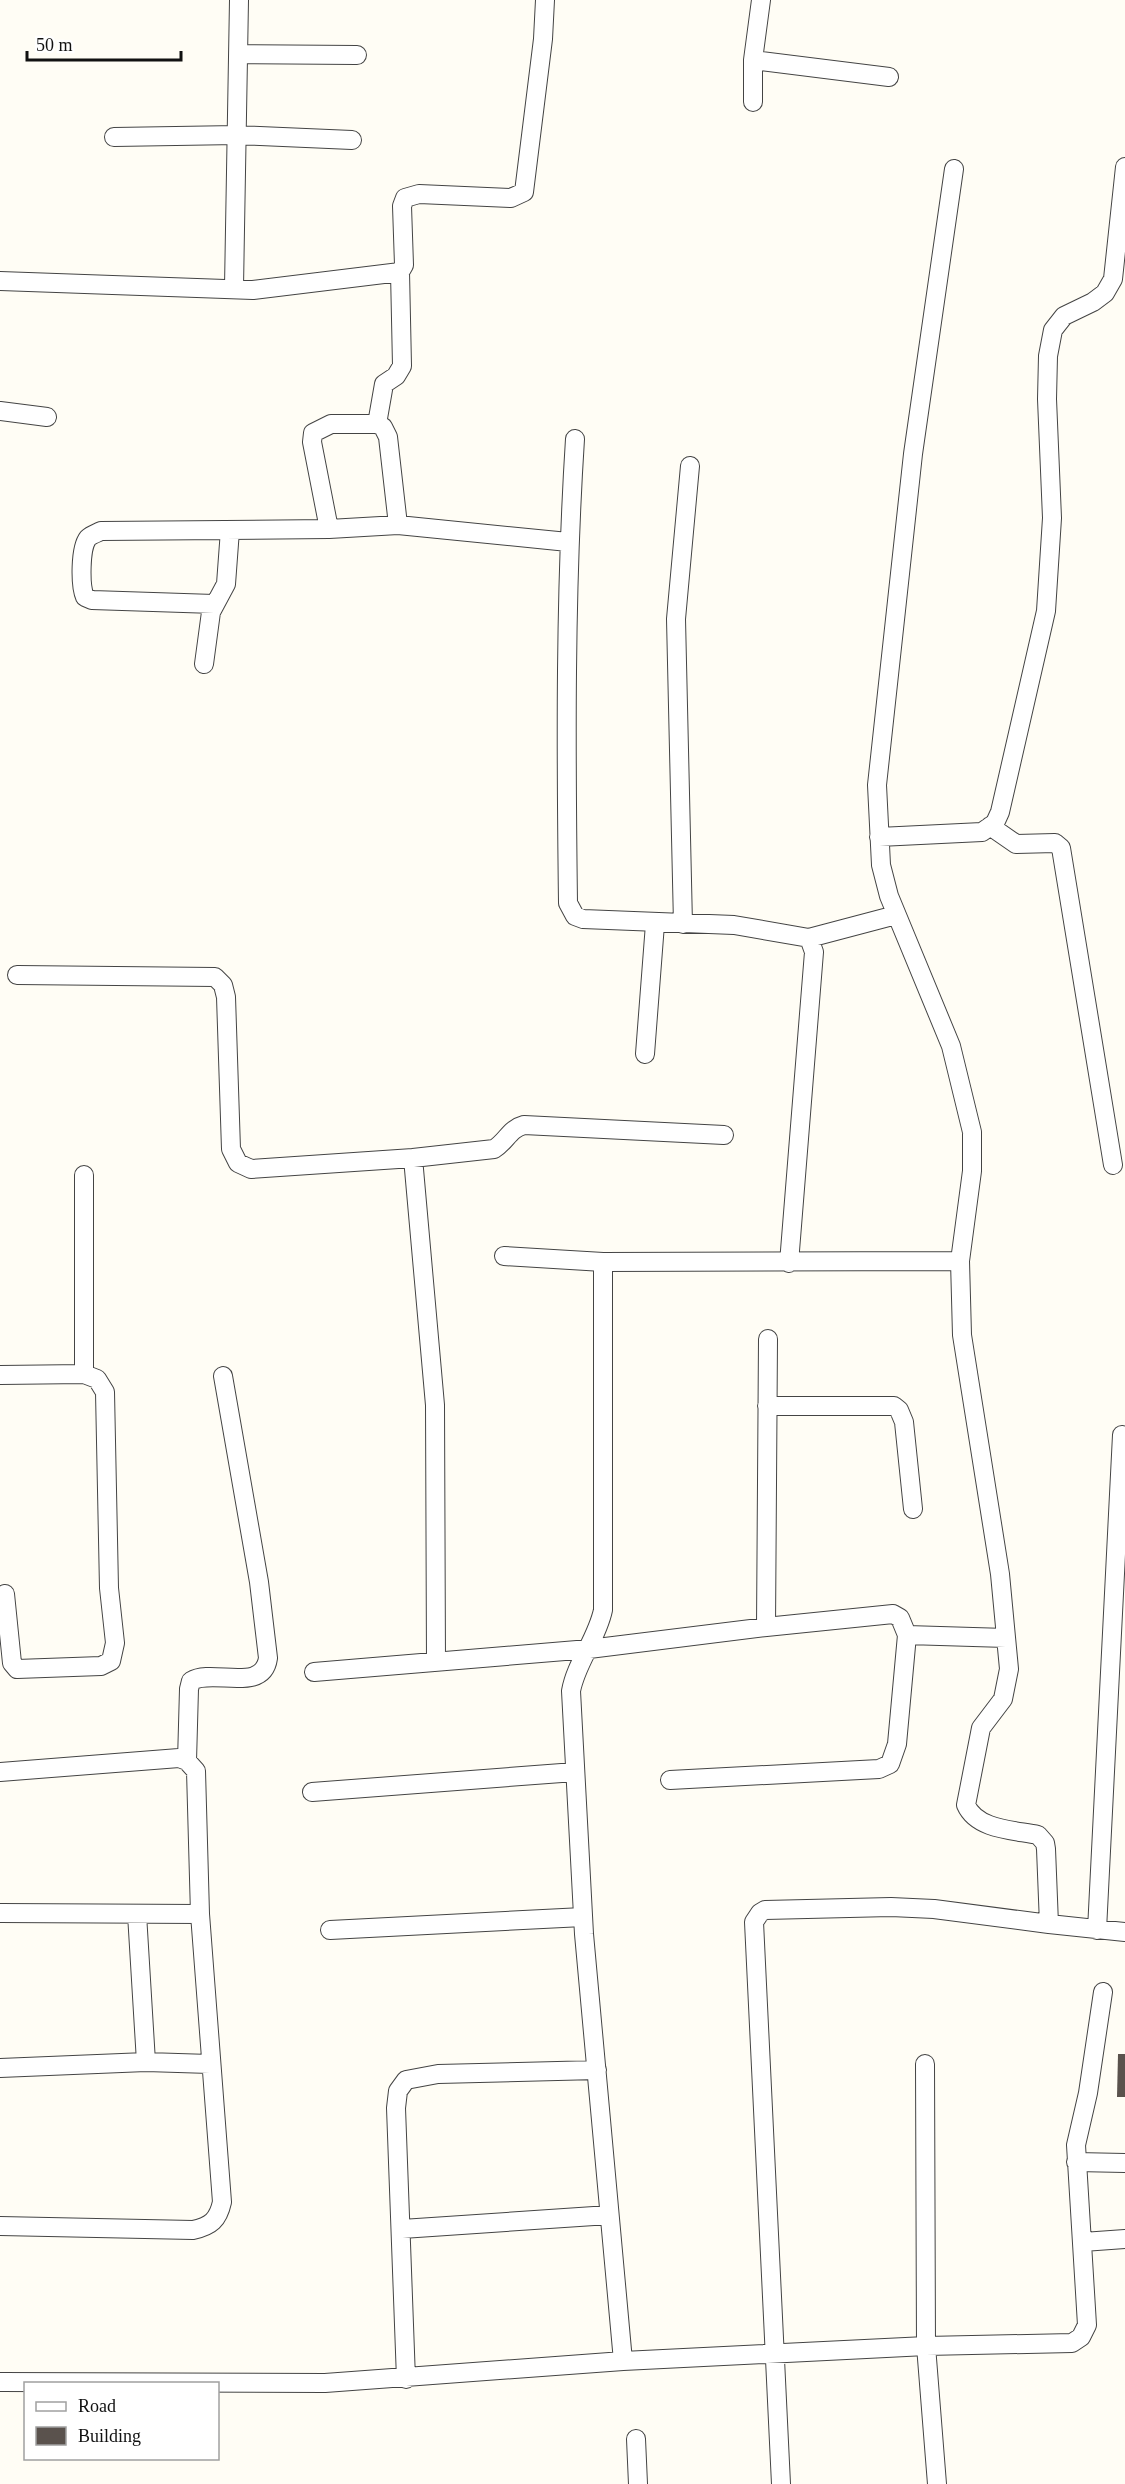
<svg xmlns="http://www.w3.org/2000/svg" width="1125" height="2484" font-family="Georgia,serif">
<rect width="100%" height="100%" fill="#fffdf5"/>
<path fill="#5a524d" d="M 1118,2054 L 1125,2054 L 1125,2097 L 1117,2097 Z"/>
<g fill="none" stroke-linecap="round" stroke-linejoin="round">
<g stroke="#444" stroke-width="20">
<path id="minor" d="M 238,54 L 357,55
M 753,60 L 889,77
M 753,102 L 753,60 L 761,0
M 114,137 L 237,135 L 352,140
M 954,169 L 913,454 L 877,785 L 881,865 L 889,896 L 951,1046 L 972,1132 L 972,1171 L 960,1261 L 962,1335 L 1000,1574 L 1009,1669 L 1003,1699 L 981,1728 L 966,1805 C 977,1830 1014,1830 1038,1835 L 1045,1843 L 1046,1849 L 1049,1924 L 1125,1932
M 0,281 L 253,290 L 400,272 L 404,265 L 402,206 L 405,198 L 419,194 L 511,198 L 524,192 L 543,39 L 545,0
M 234,287 L 239,0
M 0,411 L 47,417
M 377,424 L 384,384 L 396,376 L 402,366 L 400,272
M 575,439 C 565,594 566,748 568,903 L 575,916 L 583,919 L 734,925 L 809,938 L 814,952 L 789,1263
M 329,529 L 312,442 L 313,433 L 331,424 L 377,424 L 383,427 L 388,437 L 398,525
M 214,604 L 92,600 L 85,597 C 80,586 80,548 88,538 C 91,535 97,533 101,531 L 329,529 L 398,525 L 568,542
M 204,664 L 211,612 L 226,584 L 230,530
M 990,826 L 1016,844 L 1055,843 L 1061,848 L 1113,1165
M 879,837 L 982,832 L 995,823 L 1000,812 L 1046,611 L 1052,518 L 1047,399 L 1048,356 L 1053,330 L 1064,316 L 1093,302 L 1105,293 L 1113,279 L 1125,167
M 683,924 L 676,619 L 690,466
M 809,938 L 896,915
M 17,975 L 215,977 L 223,985 L 226,997 L 231,1149 L 238,1163 L 251,1169 L 413,1158
M 645,1054 L 655,924
M 504,1256 L 603,1262 L 960,1261
M 84,1374 L 84,1175
M 0,1375 L 84,1374 L 97,1379 L 105,1392 L 109,1588 L 115,1643 L 111,1661 L 101,1666 L 17,1669 L 12,1663 L 5,1594
M 767,1406 L 894,1406 L 899,1410 L 904,1422 L 913,1509
M 766,1627 L 768,1339
M 907,1635 L 1006,1638
M 436,1662 L 435,1405 L 413,1158 L 494,1149 C 507,1141 509,1129 524,1125 L 724,1135
M 314,1672 L 589,1649 L 766,1627 L 893,1614 L 900,1618 L 907,1635 L 897,1744 L 890,1764 L 879,1769 L 670,1780
M 187,1761 L 189,1689 L 191,1681 C 213,1668 263,1694 268,1658 L 259,1582 L 223,1376
M 0,1772 L 179,1758 L 187,1761 L 196,1771 L 200,1914 L 222,2202 C 218,2220 211,2226 193,2230 L 0,2226
M 312,1792 L 575,1772
M 0,1913 L 200,1914
M 137,1914 L 146,2062
M 330,1930 L 583,1917
M 1097,1930 L 1122,1435
M 925,2064 L 926,2346 L 1072,2343 L 1081,2337 L 1087,2325 L 1076,2145 L 1088,2093 L 1103,1992
M 0,2068 L 146,2062 L 210,2064
M 1076,2162 L 1125,2163
M 402,2229 L 609,2215
M 1083,2242 L 1125,2239
M 623,2361 L 926,2346 L 937,2484
M 406,2379 L 396,2108 L 398,2091 L 406,2080 L 438,2074 L 597,2070
M 0,2382 L 325,2383 L 623,2361 L 584,1934 L 571,1691 C 576,1663 597,1639 603,1610 L 603,1262
M 636,2439 L 638,2484
M 781,2484 L 754,1922 L 760,1913 L 765,1910 L 891,1907 L 934,1909 L 1049,1924"/>
</g>
<use href="#minor" stroke="#fff" stroke-width="18"/>
</g>
<rect x="24" y="2382" width="195" height="78" fill="#ffffff" stroke="#a0a0a0" stroke-width="1.5"/>
<rect x="36" y="2402" width="30" height="9" fill="#ffffff" stroke="#a0a0a0" stroke-width="1.5"/>
<text x="78" y="2412" font-size="18" fill="#111111">Road</text>
<rect x="36" y="2427" width="30" height="18" fill="#5a524d" stroke="#a0a0a0" stroke-width="1.5"/>
<text x="78" y="2442" font-size="18" fill="#111111">Building</text>
<path d="M27 51v9h154v-9" fill="none" stroke="#111111" stroke-width="3"/>
<text x="36" y="51" font-size="18" fill="#111111" stroke="#ffffff" stroke-width="4.5" paint-order="stroke">50 m</text>
</svg>
